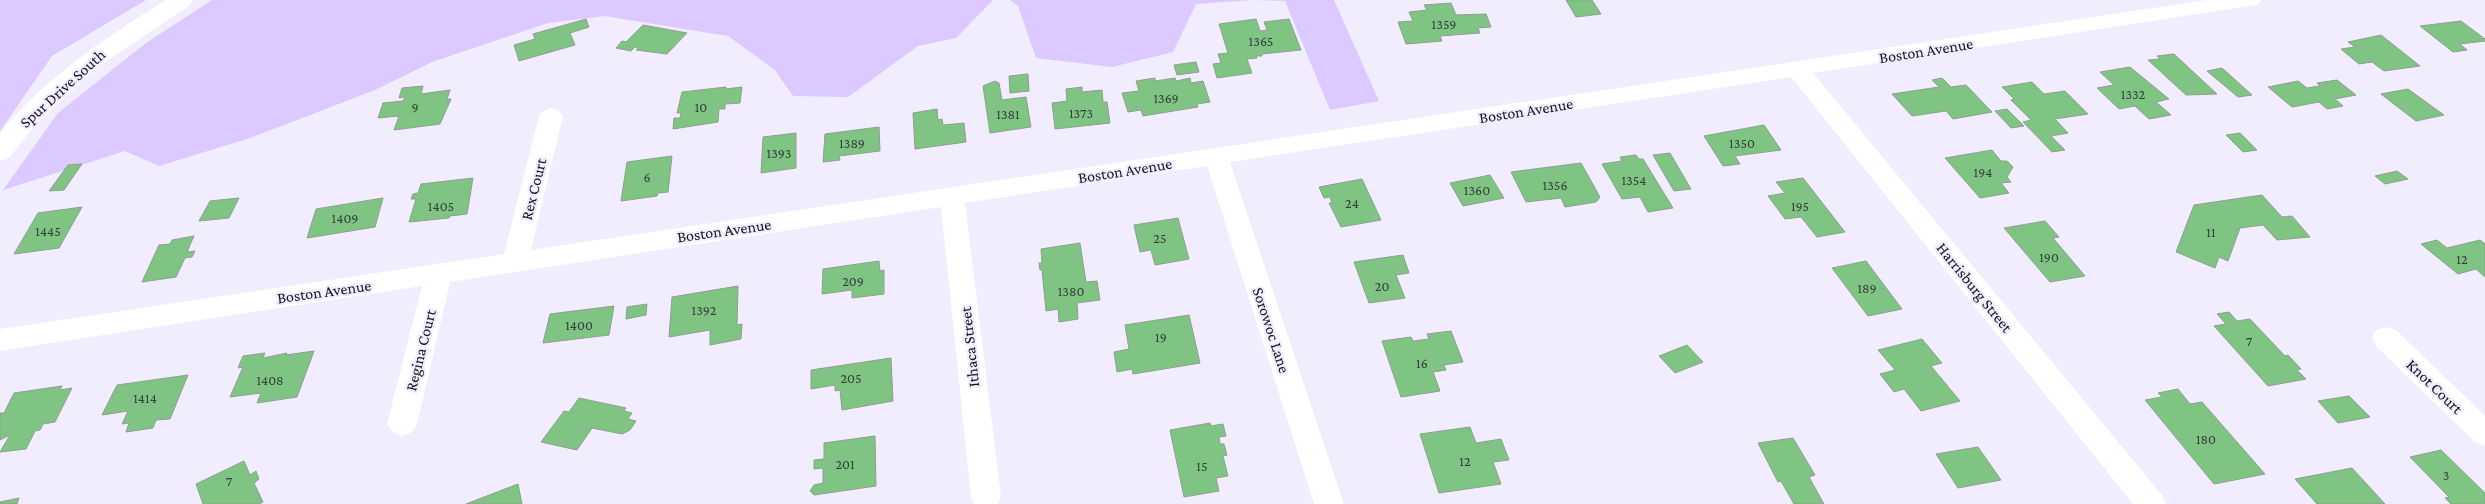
<svg xmlns="http://www.w3.org/2000/svg" width="2485" height="504" font-family="'Crimson Pro',serif">
<rect width="100%" height="100%" fill="#f1ecfe"/>
<path fill="#dbc9ff" d="M 0,0 L 146,0 L 52,56 L 0,131 Z
M 212,0 L 993,0 L 956,38 L 918,46 L 848,97 L 793,96 L 775,70 L 728,36 L 605,16 L 548,23 L 432,62 L 375,90 L 250,138 L 159,166 L 125,151 L 3,190 L 58,113 L 146,43 Z
M 1010,0 L 1334,0 L 1379,101 L 1330,110 L 1285,1 L 1253,0 L 1196,4 L 1173,52 L 1112,67 L 1036,58 L 1018,6 Z"/>
<path fill="#80c484" stroke="#8e9f8f" d="M 1566,0 L 1592,0 L 1601,14 L 1576,17 Z
M 1451,3 L 1456,15 L 1486,14 L 1491,27 L 1478,28 L 1480,33 L 1440,36 L 1442,41 L 1406,44 L 1398,22 L 1413,21 L 1409,12 L 1427,10 L 1424,5 Z
M 586,19 L 589,27 L 570,33 L 575,45 L 519,61 L 514,45 L 535,39 L 533,34 Z
M 1256,19 L 1260,31 L 1267,30 L 1264,22 L 1289,19 L 1301,50 L 1262,54 L 1262,56 L 1256,56 L 1257,58 L 1247,59 L 1252,73 L 1217,78 L 1213,64 L 1221,63 L 1218,54 L 1228,53 L 1219,24 Z
M 2461,21 L 2485,39 L 2485,41 L 2460,44 L 2467,50 L 2453,52 L 2420,26 Z
M 643,25 L 687,33 L 667,54 L 636,50 L 638,48 L 635,47 L 631,51 L 616,48 L 622,41 L 626,42 Z
M 2381,35 L 2420,66 L 2384,71 L 2372,62 L 2359,64 L 2341,49 L 2355,47 L 2348,42 Z
M 2174,54 L 2217,94 L 2186,95 L 2148,60 L 2160,59 L 2157,56 Z
M 1196,62 L 1199,72 L 1177,75 L 1174,65 Z
M 2130,67 L 2169,99 L 2156,102 L 2171,115 L 2149,119 L 2135,106 L 2119,109 L 2097,88 L 2114,85 L 2100,72 Z
M 2222,68 L 2252,95 L 2238,97 L 2207,71 Z
M 1028,74 L 1029,91 L 1010,93 L 1009,76 Z
M 1155,78 L 1155,81 L 1175,78 L 1176,81 L 1190,78 L 1191,83 L 1203,81 L 1210,102 L 1197,104 L 1198,107 L 1143,116 L 1141,110 L 1128,112 L 1122,93 L 1139,91 L 1136,81 Z
M 1942,78 L 1951,87 L 1966,85 L 1992,112 L 1953,119 L 1946,111 L 1912,116 L 1892,94 L 1939,87 L 1932,80 Z
M 2337,80 L 2356,95 L 2335,99 L 2343,106 L 2327,109 L 2319,102 L 2292,107 L 2268,87 L 2298,81 L 2307,88 L 2320,86 L 2317,83 Z
M 995,81 L 999,83 L 1002,100 L 1026,97 L 1031,127 L 990,133 L 983,86 Z
M 2032,82 L 2044,94 L 2065,91 L 2088,114 L 2055,119 L 2068,133 L 2051,136 L 2065,150 L 2052,152 L 2023,122 L 2031,120 L 2011,100 L 2014,99 L 2002,87 Z
M 423,86 L 421,94 L 450,90 L 447,99 L 451,99 L 440,124 L 394,130 L 399,116 L 378,118 L 383,103 L 403,101 L 405,97 L 399,98 L 402,88 Z
M 726,87 L 726,89 L 742,87 L 740,103 L 725,104 L 725,109 L 719,109 L 718,122 L 673,129 L 674,118 L 680,118 L 681,113 L 677,113 L 682,92 Z
M 1082,87 L 1082,92 L 1102,90 L 1103,102 L 1107,102 L 1110,123 L 1055,129 L 1052,103 L 1067,101 L 1066,89 Z
M 2408,89 L 2444,115 L 2416,121 L 2381,94 Z
M 937,109 L 938,120 L 942,119 L 943,125 L 964,123 L 966,142 L 915,149 L 913,113 Z
M 2007,109 L 2024,126 L 2011,128 L 1995,111 Z
M 1764,125 L 1781,150 L 1735,156 L 1740,164 L 1723,166 L 1704,136 Z
M 879,127 L 880,151 L 839,156 L 840,160 L 823,162 L 825,134 Z
M 796,133 L 796,168 L 761,173 L 763,137 Z
M 2240,133 L 2257,150 L 2243,152 L 2226,135 Z
M 1992,150 L 2001,161 L 2007,161 L 2013,167 L 2007,177 L 2011,182 L 2001,183 L 2009,193 L 1980,198 L 1945,158 Z
M 1670,153 L 1691,189 L 1674,191 L 1653,155 Z
M 1636,155 L 1639,159 L 1643,159 L 1673,208 L 1648,212 L 1640,197 L 1622,199 L 1602,164 L 1622,161 L 1620,157 Z
M 672,156 L 668,192 L 658,193 L 657,196 L 621,201 L 627,162 Z
M 1581,163 L 1600,197 L 1596,202 L 1565,207 L 1561,198 L 1526,202 L 1511,172 Z
M 82,164 L 64,190 L 49,191 L 68,165 Z
M 2397,171 L 2408,179 L 2385,184 L 2375,176 Z
M 1490,175 L 1504,198 L 1463,206 L 1450,183 Z
M 473,178 L 467,214 L 450,216 L 449,218 L 409,222 L 416,199 L 411,199 L 413,194 L 418,193 L 421,184 Z
M 1803,178 L 1845,232 L 1817,237 L 1801,217 L 1785,219 L 1768,196 L 1785,193 L 1776,182 Z
M 1362,179 L 1381,220 L 1341,227 L 1329,203 L 1332,203 L 1330,197 L 1324,198 L 1319,187 Z
M 2262,195 L 2282,217 L 2292,216 L 2310,237 L 2277,240 L 2263,225 L 2240,228 L 2228,261 L 2219,257 L 2215,268 L 2176,252 L 2194,205 Z
M 239,198 L 229,218 L 199,221 L 210,201 Z
M 383,198 L 375,227 L 307,238 L 316,209 Z
M 82,207 L 59,248 L 14,254 L 38,213 Z
M 1178,218 L 1189,259 L 1155,265 L 1151,250 L 1140,252 L 1134,225 Z
M 2045,221 L 2059,237 L 2053,238 L 2085,276 L 2050,282 L 2004,228 Z
M 194,236 L 187,252 L 195,251 L 192,257 L 185,258 L 176,277 L 142,282 L 159,245 L 170,244 L 172,240 Z
M 2437,240 L 2447,248 L 2480,240 L 2485,244 L 2485,277 L 2476,269 L 2458,274 L 2421,244 Z
M 1080,243 L 1086,282 L 1097,281 L 1100,300 L 1077,303 L 1078,319 L 1059,322 L 1058,309 L 1046,311 L 1042,270 L 1040,270 L 1039,263 L 1042,263 L 1041,249 Z
M 1403,255 L 1409,273 L 1396,275 L 1405,298 L 1369,303 L 1354,262 Z
M 879,261 L 880,271 L 884,270 L 884,294 L 852,298 L 852,290 L 822,294 L 823,269 Z
M 1866,261 L 1902,309 L 1868,316 L 1832,268 Z
M 738,286 L 737,325 L 742,324 L 741,339 L 710,345 L 710,330 L 669,337 L 672,297 Z
M 647,304 L 646,315 L 626,319 L 627,307 Z
M 614,306 L 609,335 L 543,343 L 550,314 Z
M 2229,312 L 2237,321 L 2250,319 L 2285,356 L 2288,355 L 2301,369 L 2297,370 L 2306,379 L 2268,386 L 2214,326 L 2226,324 L 2217,314 Z
M 1189,315 L 1200,363 L 1133,374 L 1132,369 L 1117,372 L 1114,352 L 1129,349 L 1125,325 Z
M 1451,331 L 1463,362 L 1444,365 L 1446,370 L 1433,372 L 1440,391 L 1401,397 L 1382,341 L 1411,337 L 1413,341 L 1429,339 L 1427,334 Z
M 1922,339 L 1942,363 L 1931,366 L 1960,401 L 1921,411 L 1904,389 L 1894,392 L 1880,374 L 1895,370 L 1878,350 Z
M 1687,345 L 1703,362 L 1675,373 L 1659,356 Z
M 314,351 L 297,397 L 257,403 L 261,393 L 230,397 L 243,367 L 238,368 L 243,356 L 265,353 L 263,358 L 287,353 L 286,355 Z
M 891,358 L 893,401 L 842,410 L 840,390 L 835,391 L 835,385 L 811,389 L 811,370 Z
M 188,375 L 170,419 L 156,420 L 153,428 L 126,432 L 129,423 L 122,424 L 128,411 L 102,415 L 117,385 Z
M 62,386 L 60,390 L 72,388 L 55,422 L 43,424 L 40,430 L 35,431 L 26,449 L 0,452 L 10,435 L 0,440 L 0,413 L 4,413 L 14,393 Z
M 2178,389 L 2190,404 L 2202,402 L 2265,474 L 2214,484 L 2145,400 L 2162,397 L 2158,393 Z
M 2349,396 L 2370,417 L 2338,423 L 2318,401 Z
M 579,398 L 626,408 L 624,411 L 632,413 L 628,419 L 636,421 L 630,430 L 622,434 L 592,428 L 577,450 L 541,442 L 564,411 L 569,412 Z
M 1210,423 L 1211,426 L 1223,424 L 1226,436 L 1219,437 L 1220,444 L 1224,444 L 1227,455 L 1223,456 L 1228,476 L 1216,478 L 1219,491 L 1184,497 L 1170,430 Z
M 1470,427 L 1476,443 L 1501,439 L 1509,460 L 1493,462 L 1501,484 L 1439,493 L 1420,434 Z
M 875,436 L 876,486 L 814,495 L 810,491 L 814,485 L 823,483 L 823,468 L 814,469 L 814,460 L 824,459 L 824,443 Z
M 1793,438 L 1815,475 L 1809,477 L 1824,504 L 1794,504 L 1781,481 L 1778,482 L 1758,443 Z
M 1978,447 L 2001,480 L 1958,488 L 1936,454 Z
M 2441,450 L 2485,493 L 2485,504 L 2451,504 L 2445,498 L 2449,497 L 2410,457 Z
M 244,461 L 250,475 L 256,471 L 259,479 L 254,483 L 263,502 L 259,504 L 203,504 L 196,484 Z
M 2352,468 L 2385,504 L 2317,504 L 2295,479 Z
M 518,484 L 522,504 L 466,504 Z
M 19,498 L 17,504 L 0,504 L 0,502 Z"/>
<g fill="none" stroke-linecap="round" stroke-linejoin="round">
<path fill="#fff" fill-rule="evenodd" d="M 2207,0 L 2261,0 L 2258,5 L 2250,6 L 1813,73 L 2162,495 L 2166,504 L 2133,504 L 1791,77 L 1230,162 L 1344,504 L 1314,504 L 1207,166 L 965,203 L 1001,497 L 998,504 L 974,504 L 971,497 L 941,207 L 450,282 L 417,424 L 412,432 L 402,436 L 392,432 L 387,424 L 422,286 L 0,351 L 0,329 L 504,254 L 539,116 L 543,111 L 551,108 L 559,111 L 563,116 L 531,250 Z
M 2386,327 L 2396,330 L 2485,416 L 2485,446 L 2475,442 L 2376,346 L 2372,338 L 2376,330 Z"/>
<path fill="#fff" fill-rule="evenodd" d="M 166,0 L 193,0 L 190,5 L 98,67 L 36,124 L 9,158 L 0,161 L 0,133 C 45,78 106,37 166,0 Z"/>
</g>
<g text-anchor="middle" stroke-width="4.5" stroke-linejoin="round" paint-order="stroke">
<g font-size="14" fill="#314036">
<text x="1444" y="29">1359</text>
<text x="1261" y="46">1365</text>
<text x="2133" y="99">1332</text>
<text x="1166" y="103">1369</text>
<text x="415" y="112">9</text>
<text x="701" y="112">10</text>
<text x="1081" y="118">1373</text>
<text x="1008" y="119">1381</text>
<text x="852" y="148">1389</text>
<text x="1742" y="148">1350</text>
<text x="779" y="158">1393</text>
<text x="1983" y="177">194</text>
<text x="647" y="182">6</text>
<text x="1634" y="185">1354</text>
<text x="1555" y="190">1356</text>
<text x="1477" y="195">1360</text>
<text x="1352" y="208">24</text>
<text x="441" y="211">1405</text>
<text x="1800" y="211">195</text>
<text x="345" y="223">1409</text>
<text x="48" y="236">1445</text>
<text x="2211" y="237">11</text>
<text x="1160" y="243">25</text>
<text x="2049" y="262">190</text>
<text x="2462" y="264">12</text>
<text x="853" y="286">209</text>
<text x="1382" y="291">20</text>
<text x="1867" y="293">189</text>
<text x="1071" y="296">1380</text>
<text x="704" y="315">1392</text>
<text x="579" y="330">1400</text>
<text x="1161" y="342">19</text>
<text x="2249" y="346">7</text>
<text x="1422" y="368">16</text>
<text x="851" y="383">205</text>
<text x="270" y="385">1408</text>
<text x="145" y="403">1414</text>
<text x="2206" y="444">180</text>
<text x="1465" y="466">12</text>
<text x="845" y="469">201</text>
<text x="1202" y="471">15</text>
<text x="2446" y="480">3</text>
<text x="229" y="486">7</text>
</g>
<g font-size="16" fill="#17141c" stroke="#f1ecfe">
<text transform="translate(1926 50) rotate(-9)" y="6">Boston Avenue</text>
<text transform="translate(62 88) rotate(-42)" y="6">Spur Drive South</text>
<text transform="translate(1526 110) rotate(-9)" y="6">Boston Avenue</text>
<text transform="translate(1125 170) rotate(-9)" y="6">Boston Avenue</text>
<text transform="translate(533 189) rotate(-76)" y="6">Rex Court</text>
<text transform="translate(724 230) rotate(-8)" y="6">Boston Avenue</text>
<text transform="translate(1975 287) rotate(51)" y="6">Harrisburg Street</text>
<text transform="translate(324 291) rotate(-8)" y="6">Boston Avenue</text>
<text transform="translate(1272 330) rotate(72)" y="6">Sorowoc Lane</text>
<text transform="translate(969 347) rotate(-96)" y="6">Ithaca Street</text>
<text transform="translate(420 350) rotate(-76)" y="6">Regina Court</text>
<text transform="translate(2435 386) rotate(44)" y="6">Knot Court</text>
</g>
</g>
</svg>
